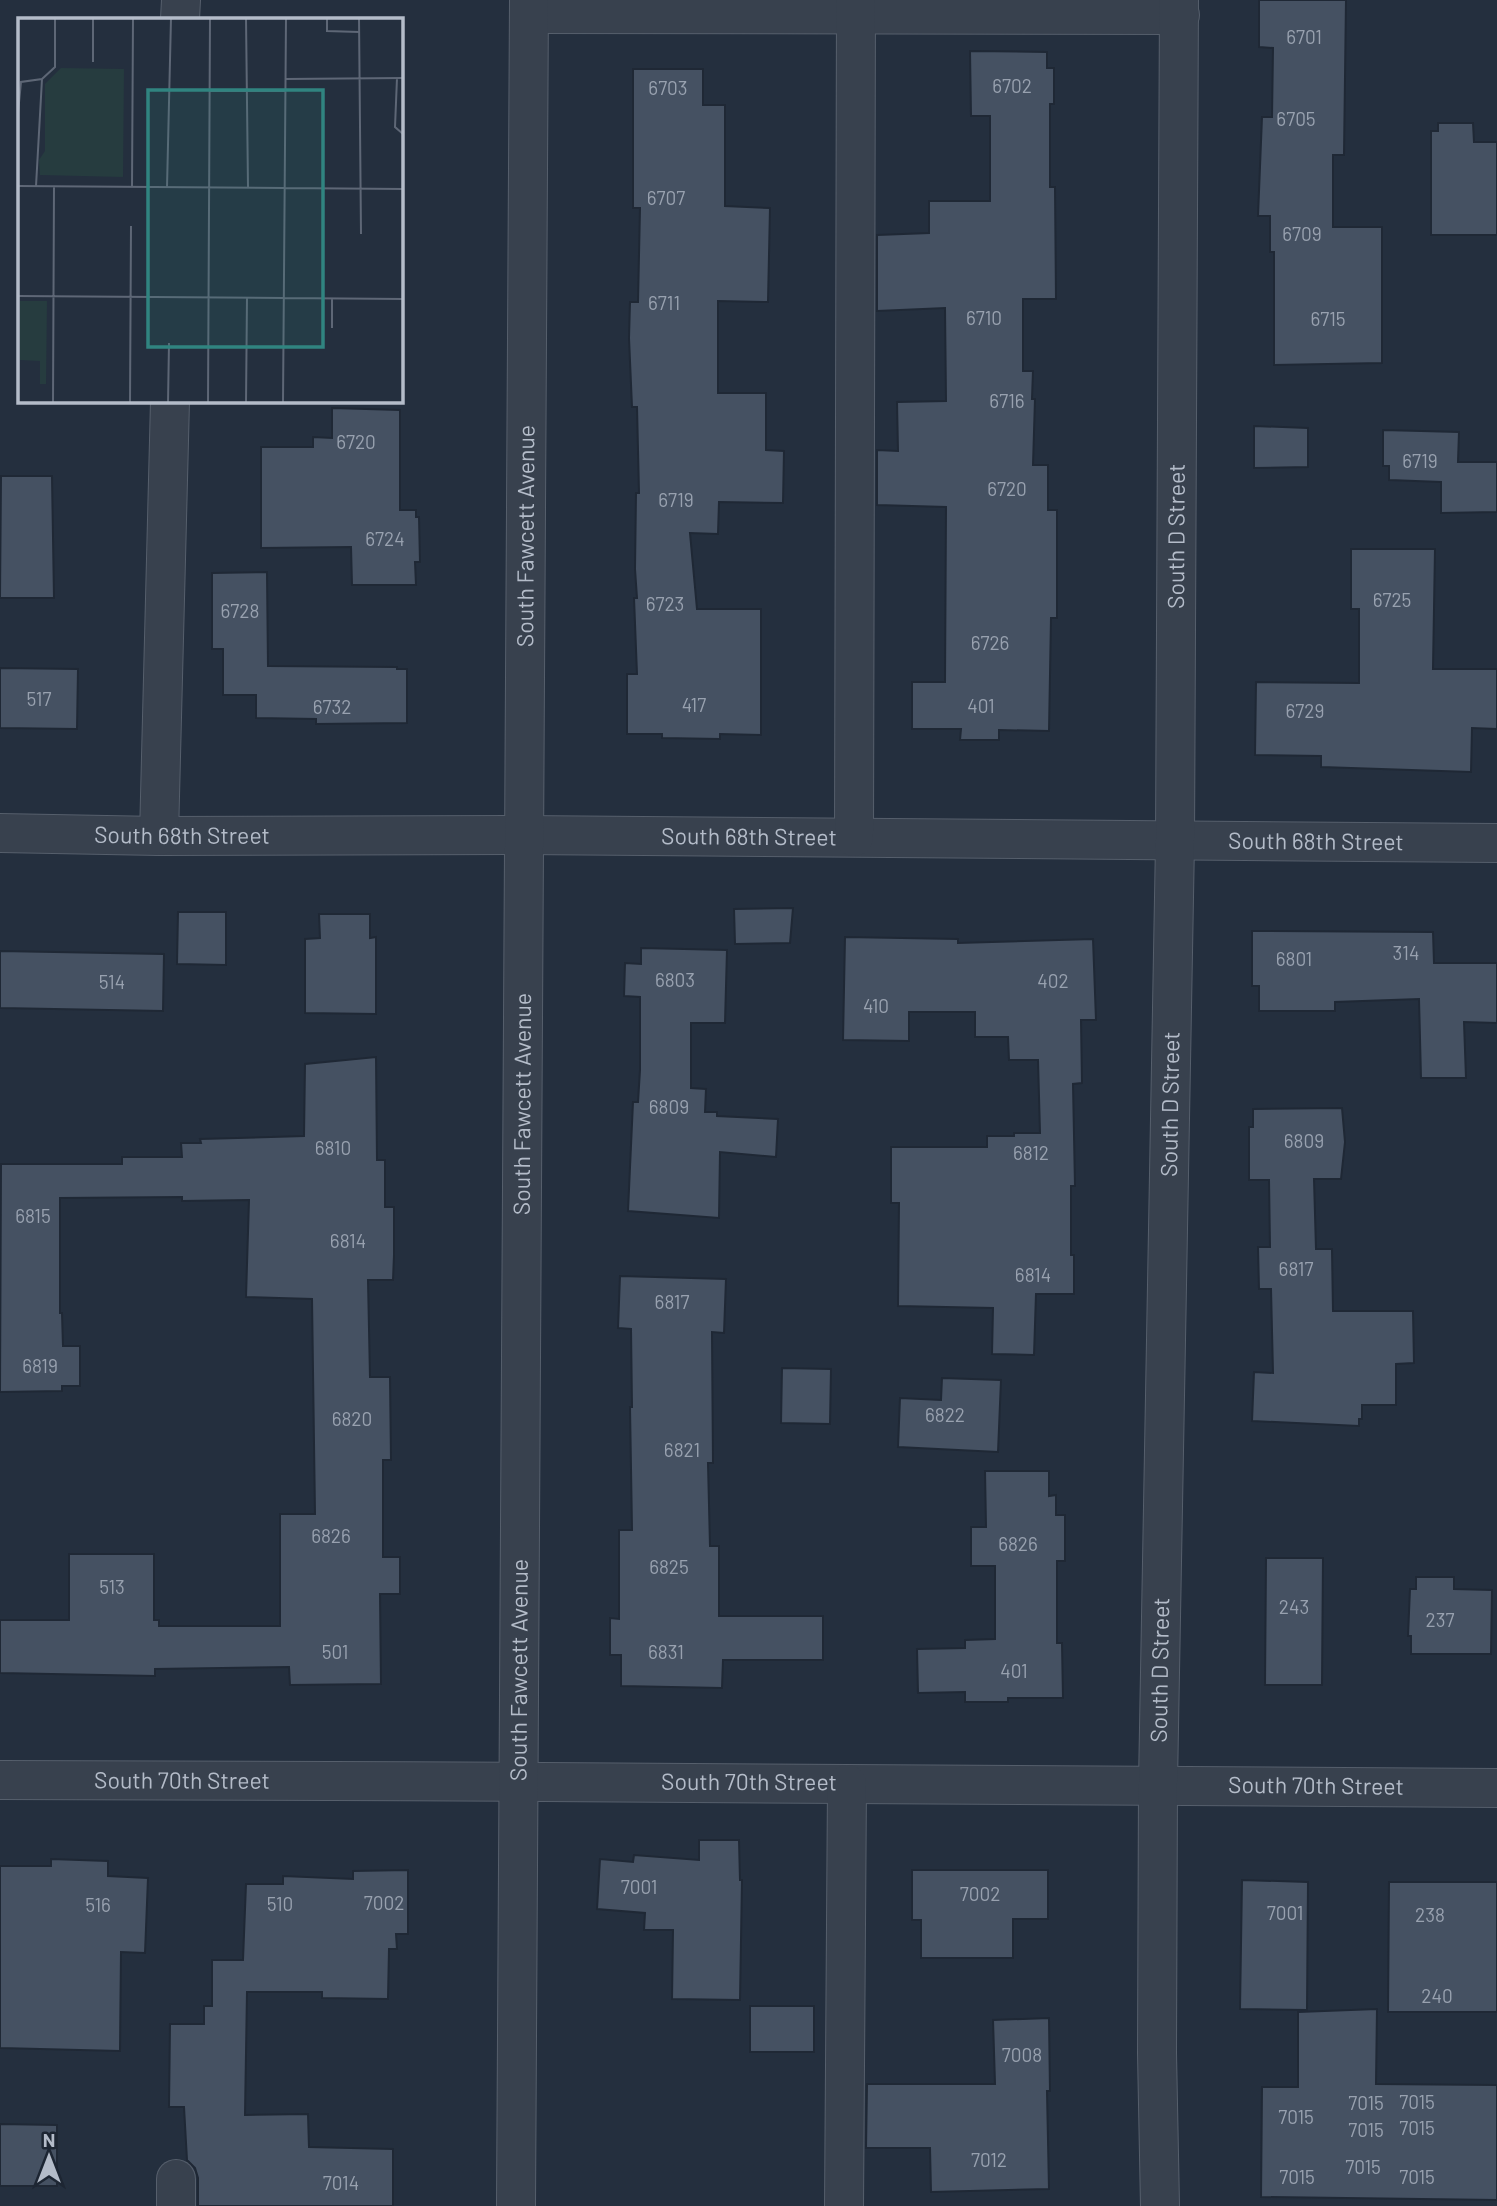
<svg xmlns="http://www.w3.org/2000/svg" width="1497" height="2206" font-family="Barlow,sans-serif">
<rect width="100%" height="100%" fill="#242f3e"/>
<path fill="#455162" stroke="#1f2835" stroke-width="2" d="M 1259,0 L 1346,0 L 1344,155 L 1333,155 L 1333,227 L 1382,227 L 1382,363 L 1274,365 L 1274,252 L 1270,252 L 1270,216 L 1258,216 L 1262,117 L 1272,117 L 1273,48 L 1259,47 Z
M 970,51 L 1047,52 L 1047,68 L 1054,68 L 1054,104 L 1050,104 L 1050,187 L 1055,187 L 1056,299 L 1023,299 L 1023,371 L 1033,371 L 1032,399 L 1035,399 L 1033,465 L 1048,465 L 1048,510 L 1057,510 L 1057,618 L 1051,618 L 1049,731 L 999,730 L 999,740 L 960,740 L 961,729 L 912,729 L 912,682 L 945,682 L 946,507 L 877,505 L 877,450 L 898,451 L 897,402 L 946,401 L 945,308 L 877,311 L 877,235 L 929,233 L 929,201 L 990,201 L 990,116 L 971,116 Z
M 633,69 L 703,69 L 703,105 L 725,105 L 725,206 L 770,208 L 768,302 L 718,301 L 718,393 L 766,393 L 766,450 L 784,451 L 783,503 L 719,502 L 718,534 L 690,533 L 697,609 L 761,609 L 761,735 L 720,734 L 720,739 L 662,738 L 662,734 L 627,734 L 627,674 L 637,674 L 634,598 L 637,598 L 635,569 L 636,493 L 639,493 L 637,407 L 632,407 L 629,338 L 630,302 L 638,302 L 640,208 L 633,208 Z
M 1438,123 L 1473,123 L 1474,142 L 1497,142 L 1497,235 L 1431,235 L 1431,131 L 1438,131 Z
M 332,408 L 400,410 L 400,510 L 416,510 L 416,517 L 419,517 L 420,562 L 415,562 L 416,585 L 352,585 L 351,547 L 261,548 L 261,447 L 313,447 L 313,437 L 332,438 Z
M 1254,426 L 1308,428 L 1308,467 L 1254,468 Z
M 1383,430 L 1459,432 L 1458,462 L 1497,462 L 1497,512 L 1441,513 L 1441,482 L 1389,480 L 1389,466 L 1383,466 Z
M 1,476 L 52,476 L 54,598 L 0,598 Z
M 1351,549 L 1435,549 L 1433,669 L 1497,669 L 1497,729 L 1472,728 L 1471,772 L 1321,767 L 1321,756 L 1255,755 L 1256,682 L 1359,683 L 1359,609 L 1351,609 Z
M 267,572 L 268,666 L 397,667 L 397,669 L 407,669 L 407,723 L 316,724 L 316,719 L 256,718 L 256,695 L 223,695 L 223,649 L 212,649 L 212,573 Z
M 0,668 L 78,669 L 77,729 L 0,728 Z
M 793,908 L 790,943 L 735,944 L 734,909 Z
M 178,912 L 226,912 L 226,965 L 177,964 Z
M 319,914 L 370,914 L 370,938 L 376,937 L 376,1014 L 305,1013 L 305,939 L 320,938 Z
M 1252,931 L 1433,932 L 1434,963 L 1497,963 L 1497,1023 L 1464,1022 L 1466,1078 L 1421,1078 L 1419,999 L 1335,1002 L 1335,1011 L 1259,1011 L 1259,986 L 1252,986 Z
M 845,937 L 958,939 L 958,943 L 1093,939 L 1096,1020 L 1081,1020 L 1082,1083 L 1073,1084 L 1075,1186 L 1071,1186 L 1071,1255 L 1074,1255 L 1074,1294 L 1036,1294 L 1034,1355 L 992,1354 L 993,1308 L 898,1306 L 899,1203 L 891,1203 L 891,1147 L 987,1147 L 987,1136 L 1014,1136 L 1014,1133 L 1040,1133 L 1038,1060 L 1009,1060 L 1008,1037 L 975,1037 L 975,1012 L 909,1012 L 909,1041 L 843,1040 Z
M 641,948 L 727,950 L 725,1023 L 691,1023 L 691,1088 L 706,1089 L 705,1112 L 717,1112 L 717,1116 L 778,1119 L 776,1157 L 720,1152 L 719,1218 L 628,1211 L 633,1102 L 638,1102 L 640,1070 L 640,997 L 624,996 L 625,963 L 641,964 Z
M 0,951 L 164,954 L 163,1011 L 0,1008 Z
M 376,1057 L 377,1160 L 385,1160 L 385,1207 L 394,1207 L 394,1255 L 393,1280 L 368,1280 L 370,1377 L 390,1377 L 391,1460 L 383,1460 L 383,1557 L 400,1557 L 400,1594 L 380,1594 L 381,1684 L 290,1685 L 289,1667 L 155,1669 L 155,1676 L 0,1673 L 0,1620 L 69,1620 L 69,1554 L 154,1554 L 154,1620 L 159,1620 L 159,1626 L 280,1626 L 280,1514 L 315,1514 L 312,1299 L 246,1297 L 249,1200 L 182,1201 L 182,1197 L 60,1198 L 60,1313 L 62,1313 L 63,1346 L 80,1346 L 80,1386 L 62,1386 L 62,1391 L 0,1392 L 1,1164 L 122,1164 L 122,1157 L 182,1157 L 181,1143 L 201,1143 L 200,1139 L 304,1136 L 305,1064 Z
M 1342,1108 L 1345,1142 L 1341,1179 L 1314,1179 L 1316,1249 L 1332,1249 L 1333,1311 L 1413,1311 L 1414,1363 L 1396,1364 L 1396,1405 L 1362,1405 L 1362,1419 L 1359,1419 L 1359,1426 L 1252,1421 L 1254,1372 L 1273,1373 L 1271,1289 L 1259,1289 L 1258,1247 L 1270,1247 L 1269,1180 L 1249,1180 L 1249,1127 L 1253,1127 L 1253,1109 Z
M 620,1276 L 726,1279 L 724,1333 L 712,1332 L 713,1463 L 708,1463 L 710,1546 L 719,1546 L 719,1616 L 823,1616 L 823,1660 L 723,1660 L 722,1688 L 621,1686 L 621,1655 L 610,1655 L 610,1618 L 619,1619 L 619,1530 L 632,1530 L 630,1407 L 632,1407 L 631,1329 L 618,1328 Z
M 782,1368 L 831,1369 L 830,1424 L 781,1423 Z
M 942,1378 L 1001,1380 L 998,1452 L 898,1447 L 900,1398 L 941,1400 Z
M 985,1471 L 1049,1471 L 1049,1496 L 1056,1495 L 1056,1515 L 1065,1515 L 1065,1561 L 1057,1561 L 1057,1643 L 1062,1643 L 1063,1698 L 1008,1698 L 1008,1702 L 965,1702 L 965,1692 L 918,1693 L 917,1649 L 965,1648 L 965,1640 L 995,1639 L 995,1566 L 971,1566 L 971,1527 L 986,1527 Z
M 1266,1558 L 1323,1558 L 1322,1685 L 1265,1685 Z
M 1416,1577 L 1454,1577 L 1454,1589 L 1492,1590 L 1491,1654 L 1411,1654 L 1411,1636 L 1408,1636 L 1410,1589 L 1416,1589 Z
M 699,1840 L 739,1840 L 740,1880 L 742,1880 L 740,2000 L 672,1999 L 673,1930 L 644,1930 L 645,1913 L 597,1909 L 600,1859 L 633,1862 L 634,1855 L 699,1860 Z
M 51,1859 L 108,1861 L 108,1876 L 148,1878 L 145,1953 L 121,1952 L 120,2051 L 0,2048 L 0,1866 L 51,1866 Z
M 408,1870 L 408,1934 L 396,1934 L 397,1949 L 389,1949 L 388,1999 L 322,1998 L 322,1992 L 247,1992 L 245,2115 L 308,2114 L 309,2147 L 393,2149 L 393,2206 L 198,2206 L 198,2178 L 195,2168 L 187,2160 L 184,2107 L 169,2107 L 170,2024 L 204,2024 L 204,2006 L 212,2006 L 212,1960 L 243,1960 L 246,1884 L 283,1884 L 283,1876 L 353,1879 L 353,1871 Z
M 912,1870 L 1048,1870 L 1048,1919 L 1013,1919 L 1013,1958 L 921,1958 L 921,1920 L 912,1920 Z
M 1242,1880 L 1308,1882 L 1307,2010 L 1240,2009 Z
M 1389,1882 L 1497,1882 L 1497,2012 L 1388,2012 Z
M 750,2006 L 814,2006 L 814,2052 L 750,2052 Z
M 1377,2009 L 1376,2084 L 1497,2085 L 1497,2200 L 1261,2197 L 1262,2087 L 1298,2087 L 1298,2012 Z
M 1049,2018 L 1050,2091 L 1047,2091 L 1049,2189 L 931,2192 L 930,2148 L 866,2148 L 867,2084 L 995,2084 L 993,2020 Z
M 0,2124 L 57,2125 L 57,2186 L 0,2186 Z"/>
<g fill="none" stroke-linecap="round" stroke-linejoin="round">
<g stroke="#565f6c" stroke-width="40">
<g id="minor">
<path d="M 529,14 L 1180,15"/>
<path d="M 180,19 L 181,0"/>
<path id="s1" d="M 0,833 L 159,836 L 523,835 L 1497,843"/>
<path d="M 159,836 L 170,401"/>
<path d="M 854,837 L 856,0"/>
<path id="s2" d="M 0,1780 C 499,1782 998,1781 1497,1788"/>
<path d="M 176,2206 L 176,2179"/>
<path id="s3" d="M 516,2206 L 529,0"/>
<path d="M 844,2206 L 847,1784"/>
<path id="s4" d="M 1160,2206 L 1157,2053 L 1158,1783 L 1175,842 L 1179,0"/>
</g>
</g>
<use href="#minor" stroke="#38414e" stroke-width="38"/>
</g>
<g text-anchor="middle" stroke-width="7" stroke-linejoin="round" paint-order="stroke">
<g font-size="19" fill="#98a1af">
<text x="1304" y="44">6701</text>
<text x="1012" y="93">6702</text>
<text x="668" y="95">6703</text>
<text x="1296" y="126">6705</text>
<text x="666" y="205">6707</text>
<text x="1302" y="241">6709</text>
<text x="664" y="310">6711</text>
<text x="984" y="325">6710</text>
<text x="1328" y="326">6715</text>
<text x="1007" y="408">6716</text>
<text x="356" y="449">6720</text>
<text x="1420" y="468">6719</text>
<text x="1007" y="496">6720</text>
<text x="676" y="507">6719</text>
<text x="385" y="546">6724</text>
<text x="1392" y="607">6725</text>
<text x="665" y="611">6723</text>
<text x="240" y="618">6728</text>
<text x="990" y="650">6726</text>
<text x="39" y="706">517</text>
<text x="694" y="712">417</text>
<text x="981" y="713">401</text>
<text x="332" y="714">6732</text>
<text x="1305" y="718">6729</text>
<text x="1406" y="960">314</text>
<text x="1294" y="966">6801</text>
<text x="675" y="987">6803</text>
<text x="1053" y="988">402</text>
<text x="112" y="989">514</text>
<text x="876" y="1013">410</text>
<text x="669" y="1114">6809</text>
<text x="1304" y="1148">6809</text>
<text x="333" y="1155">6810</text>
<text x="1031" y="1160">6812</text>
<text x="33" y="1223">6815</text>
<text x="348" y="1248">6814</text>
<text x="1296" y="1276">6817</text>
<text x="1033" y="1282">6814</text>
<text x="672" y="1309">6817</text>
<text x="40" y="1373">6819</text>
<text x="945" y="1422">6822</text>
<text x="352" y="1426">6820</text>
<text x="682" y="1457">6821</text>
<text x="331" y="1543">6826</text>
<text x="1018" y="1551">6826</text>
<text x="669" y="1574">6825</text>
<text x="112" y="1594">513</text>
<text x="1294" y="1614">243</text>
<text x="1440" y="1627">237</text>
<text x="335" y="1659">501</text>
<text x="666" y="1659">6831</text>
<text x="1014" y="1678">401</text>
<text x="639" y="1894">7001</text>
<text x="980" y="1901">7002</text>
<text x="384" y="1910">7002</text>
<text x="280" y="1911">510</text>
<text x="98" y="1912">516</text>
<text x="1285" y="1920">7001</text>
<text x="1430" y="1922">238</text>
<text x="1437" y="2003">240</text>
<text x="1022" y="2062">7008</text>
<text x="1417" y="2109">7015</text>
<text x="1366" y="2110">7015</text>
<text x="1296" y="2124">7015</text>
<text x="1417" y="2135">7015</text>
<text x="1366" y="2137">7015</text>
<text x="989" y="2167">7012</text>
<text x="1363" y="2174">7015</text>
<text x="1297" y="2184">7015</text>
<text x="1417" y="2184">7015</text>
<text x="341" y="2190">7014</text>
</g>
<g font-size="23" fill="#b4bcc9" stroke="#1d2633">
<text dy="8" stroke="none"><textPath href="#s3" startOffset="1670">South Fawcett Avenue</textPath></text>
<text dy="8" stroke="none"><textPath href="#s4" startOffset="1670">South D Street</textPath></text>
<text dy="8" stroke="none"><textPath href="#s1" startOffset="182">South 68th Street</textPath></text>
<text dy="8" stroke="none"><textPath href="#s1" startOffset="749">South 68th Street</textPath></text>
<text dy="8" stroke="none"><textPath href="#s1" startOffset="1316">South 68th Street</textPath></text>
<text dy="8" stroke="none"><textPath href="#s3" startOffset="1102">South Fawcett Avenue</textPath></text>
<text dy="8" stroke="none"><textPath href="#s4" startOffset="1102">South D Street</textPath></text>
<text dy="8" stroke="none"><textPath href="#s3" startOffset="536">South Fawcett Avenue</textPath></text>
<text dy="8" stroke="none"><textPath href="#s4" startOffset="536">South D Street</textPath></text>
<text dy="8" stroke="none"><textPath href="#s2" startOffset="182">South 70th Street</textPath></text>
<text dy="8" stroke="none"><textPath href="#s2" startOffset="749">South 70th Street</textPath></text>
<text dy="8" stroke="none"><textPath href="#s2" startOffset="1316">South 70th Street</textPath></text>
</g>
</g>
<g transform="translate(18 18)">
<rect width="385" height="385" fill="#242f3e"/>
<path d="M 43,50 L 106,51 L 105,159 L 22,157 L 21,142 L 27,133 L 27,66 ZM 2,283 L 29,283 L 28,366 L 22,366 L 22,343 L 2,342 Z" fill="#263c3f"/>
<path fill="none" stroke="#5e6776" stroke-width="2" d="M 75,0 L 75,44M 228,0 L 230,169M 309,0 L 309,13 L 341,14M 341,0 L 343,216M 379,60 L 377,109 L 385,116M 267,61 L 385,60M 192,73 L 268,73M 0,95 L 3,64 L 24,61 L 37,49 L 37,0M 0,168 L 385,171M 18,168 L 24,61M 114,168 L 115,0M 149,169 L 153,0M 0,278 L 385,281M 314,310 L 314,280M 35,385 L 36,168M 112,385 L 113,208M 150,385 L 151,325M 190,385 L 192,0M 228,385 L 229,279M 265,385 L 268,0"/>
<path fill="#308480" fill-opacity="0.15" stroke="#308480" stroke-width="3.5" d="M 130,72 L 305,72 L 305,329 L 130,329 Z"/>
<rect width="385" height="385" fill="none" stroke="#b4bcc9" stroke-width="3.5"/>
</g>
<g transform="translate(49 2157)" stroke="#1d2633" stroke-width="5" paint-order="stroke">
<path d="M0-5L12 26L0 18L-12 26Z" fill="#b4bcc9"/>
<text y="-10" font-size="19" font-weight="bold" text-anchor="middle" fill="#b4bcc9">N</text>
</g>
</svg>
